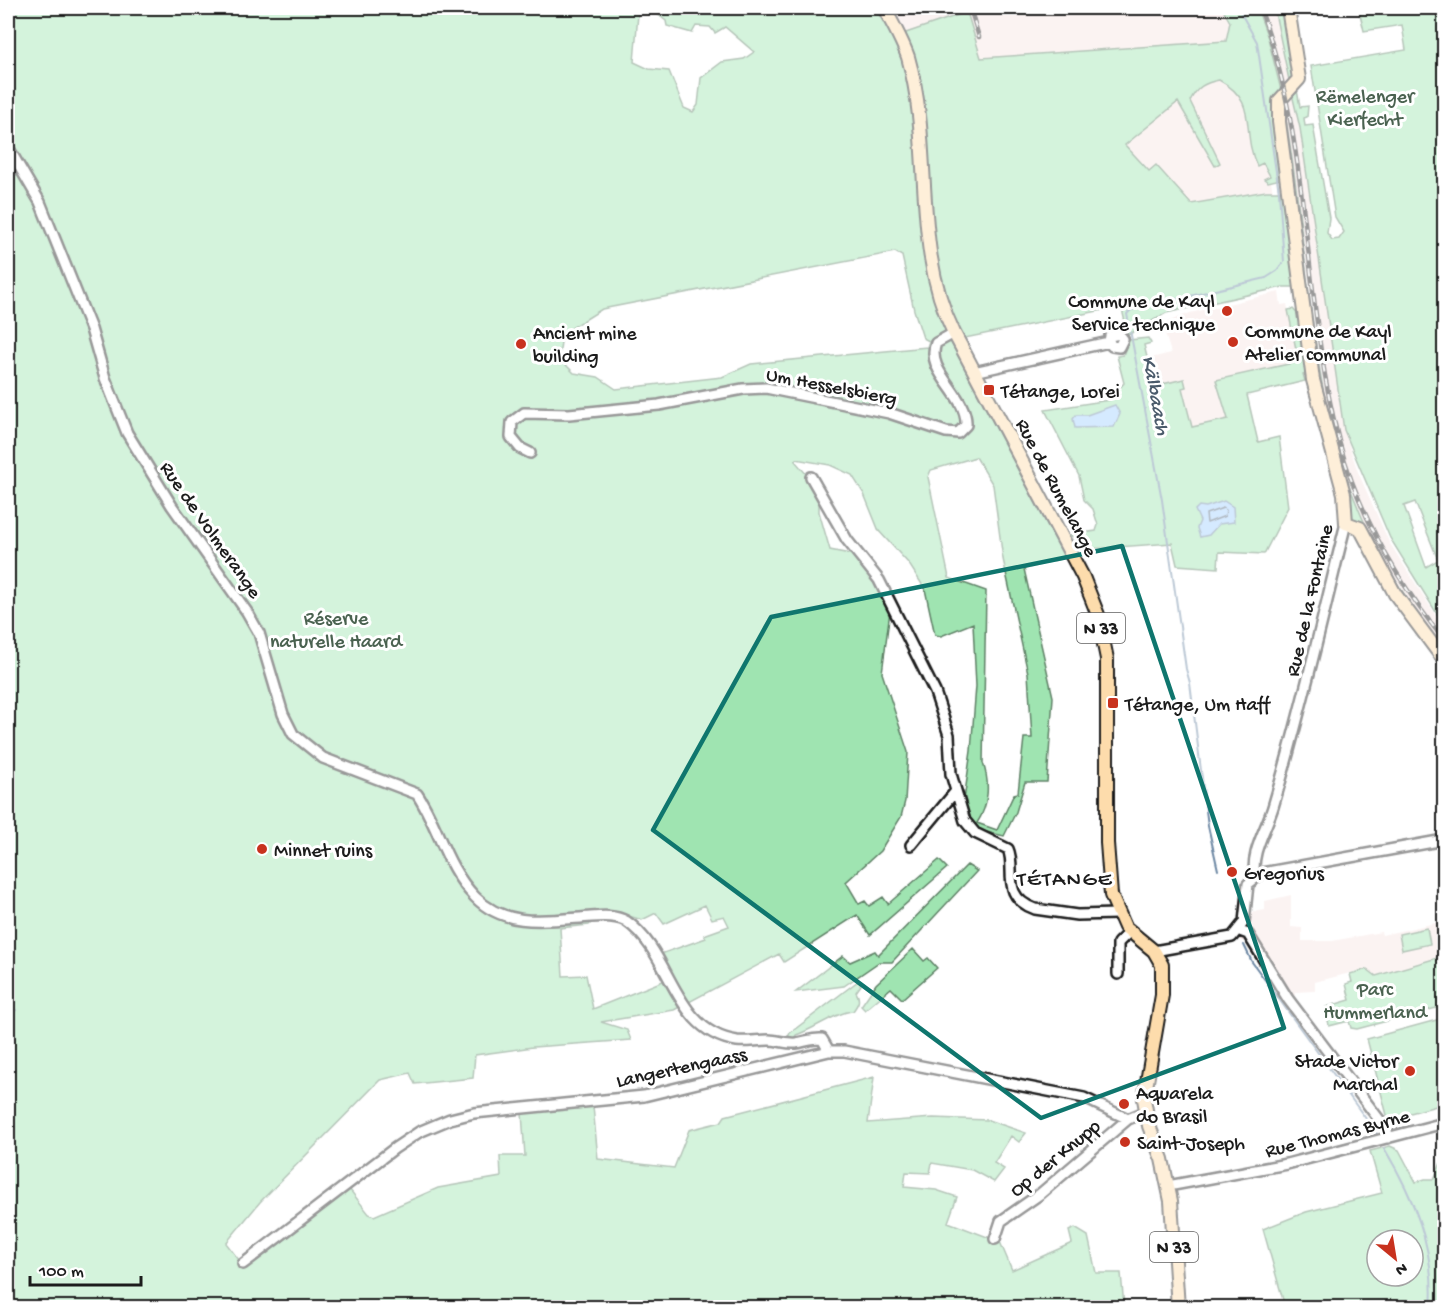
<svg xmlns="http://www.w3.org/2000/svg" width="1452" height="1315" font-family="'Gochi Hand',sans-serif">
<rect width="100%" height="100%" fill="#fff"/>
<filter id="ink" filterUnits="userSpaceOnUse"><feTurbulence type="fractalNoise" baseFrequency=".0167" numOctaves="2"/><feDisplacementMap in="SourceGraphic" scale="12" xChannelSelector="R" yChannelSelector="G"/><feConvolveMatrix kernelMatrix="1 2 1 2 8 2 1 2 1" color-interpolation-filters="sRGB"/></filter>
<g filter="url(#ink)">
<path fill="#f7e5e3" d="M 884,8 L 1222,8 L 1230,22 L 1226,41 L 980,58 L 899,35 Z
M 1257,8 L 1274,8 L 1300,128 L 1344,430 L 1358,472 L 1389,542 L 1444,628 L 1444,647 L 1410,602 L 1369,533 L 1339,454 L 1326,405 L 1289,134 L 1268,38 Z
M 1238,76 L 1270,176 L 1264,179 L 1271,181 L 1273,193 L 1265,191 L 1191,204 L 1156,165 L 1149,171 L 1125,145 L 1178,102 L 1214,166 L 1220,163 L 1190,101 L 1195,90 L 1205,83 Z
M 1279,292 L 1281,305 L 1287,304 L 1298,359 L 1222,394 L 1228,419 L 1192,427 L 1182,388 L 1154,386 L 1147,359 L 1171,353 L 1162,324 L 1190,313 Z
M 1291,895 L 1291,927 L 1302,928 L 1302,941 L 1332,941 L 1381,932 L 1382,935 L 1444,921 L 1444,956 L 1376,976 L 1366,969 L 1315,982 L 1315,991 L 1295,992 L 1295,998 L 1285,999 L 1248,943 L 1232,937 L 1247,913 L 1265,910 L 1265,901 Z"/>
<path fill="#9fe4b1" stroke="#5e8066" stroke-width="1.5" fill-rule="evenodd" d="M 8,8 L 884,8 L 900,35 L 967,12 L 981,58 L 1226,41 L 1230,22 L 1222,8 L 1257,8 L 1268,38 L 1282,94 L 1281,179 L 1268,182 L 1264,179 L 1270,176 L 1263,163 L 1257,166 C 1240,130 1260,102 1219,80 C 1204,83 1197,87 1190,101 L 1220,163 L 1215,166 L 1178,102 L 1125,145 L 1149,171 L 1156,165 L 1191,204 L 1266,191 L 1282,191 L 1294,287 L 1283,287 L 1166,313 L 1128,335 L 1122,309 L 1118,307 L 950,341 L 1064,557 L 1024,569 L 1053,697 L 1047,782 L 1025,782 L 1016,812 L 1004,836 L 978,830 L 971,822 L 964,800 L 971,751 L 976,686 L 973,623 L 941,636 L 935,635 L 925,589 L 909,564 L 879,531 L 864,494 L 852,475 L 830,465 L 796,459 L 795,461 L 819,489 L 819,512 L 830,550 L 860,556 L 891,603 L 882,673 L 908,752 L 905,801 L 901,817 L 880,851 L 846,882 L 859,904 L 865,901 L 869,906 L 883,897 L 888,904 L 939,860 L 947,868 L 870,935 L 857,915 L 784,962 L 779,954 L 674,1010 L 601,1022 L 627,1030 L 631,1040 L 533,1047 L 475,1055 L 473,1078 L 415,1084 L 410,1073 L 380,1080 L 260,1202 L 226,1243 L 242,1264 L 346,1185 L 369,1214 L 374,1216 L 438,1188 L 501,1177 L 500,1156 L 525,1156 L 522,1113 L 593,1106 L 598,1159 L 674,1168 L 689,1130 L 721,1122 L 725,1116 L 874,1077 L 868,1123 L 933,1118 L 988,1120 L 1026,1133 L 1019,1142 L 1011,1136 L 994,1163 L 1004,1169 L 994,1182 L 972,1170 L 932,1163 L 930,1173 L 906,1172 L 904,1187 L 936,1190 L 957,1197 L 948,1222 L 990,1238 L 998,1237 L 1012,1270 L 1072,1243 L 1069,1231 L 1075,1228 L 1088,1236 L 1096,1273 L 1121,1273 L 1124,1307 L 8,1307 ZM 651,9 L 666,21 L 667,26 L 692,33 L 696,26 L 710,27 L 715,33 L 725,27 L 754,52 L 744,59 L 722,62 L 701,78 L 698,105 L 693,112 L 684,108 L 669,71 L 649,69 L 634,62 L 638,14 ZM 895,252 L 902,256 L 914,310 L 923,338 L 929,341 L 927,347 L 751,364 L 722,377 L 616,389 L 598,377 L 574,373 L 559,358 L 562,334 L 602,309 ZM 976,457 L 993,485 L 1003,559 L 1028,673 L 1032,738 L 1024,738 L 1018,793 L 1014,794 L 997,830 L 977,823 C 989,805 990,783 983,763 L 986,591 L 949,578 L 928,477 L 931,470 ZM 705,905 L 712,919 L 724,916 L 729,926 L 704,935 L 706,938 L 658,955 L 668,979 L 593,1009 L 586,975 L 563,976 L 560,928 L 589,925 C 605,908 622,914 642,920 L 656,913 L 664,924 Z
M 1274,8 L 1283,8 L 1294,68 L 1293,83 L 1290,85 Z
M 1361,8 L 1444,8 L 1444,625 L 1390,538 L 1344,430 L 1300,128 L 1292,94 L 1297,90 L 1300,107 L 1308,106 L 1307,117 L 1304,118 L 1305,126 L 1313,125 L 1329,218 L 1327,233 L 1332,240 L 1339,239 L 1344,232 L 1335,217 L 1311,66 L 1406,50 L 1402,25 L 1364,31 L 1359,10 ZM 1415,502 L 1438,560 L 1426,567 L 1404,506 Z
M 1283,103 C 1302,203 1306,305 1326,404 C 1344,494 1385,578 1444,647 L 1444,656 L 1402,599 L 1361,523 L 1352,518 L 1322,409 L 1282,109 Z
M 1293,309 L 1300,317 L 1308,375 L 1303,374 L 1305,381 L 1247,395 L 1258,442 L 1279,437 L 1288,507 L 1264,554 L 1219,552 L 1218,568 L 1177,565 L 1172,543 L 1077,550 L 1078,545 L 1073,537 L 1069,535 L 1096,531 L 1098,525 L 1093,509 L 1084,500 L 1079,476 L 1045,410 L 1109,400 L 1124,383 L 1117,356 L 1123,355 L 1129,340 L 1148,338 L 1151,343 L 1144,345 L 1154,386 L 1184,379 L 1186,387 L 1182,388 L 1192,427 L 1228,419 L 1216,380 L 1293,363 L 1298,359 L 1288,310 Z
M 967,865 L 977,871 L 892,962 L 879,962 L 844,986 L 796,992 L 843,956 L 850,962 L 875,951 L 878,955 Z
M 1427,928 L 1430,944 L 1402,950 L 1399,934 Z
M 913,949 L 924,961 L 928,958 L 937,968 L 902,999 L 891,988 L 865,1010 L 861,1006 L 876,984 Z
M 1444,956 L 1444,1006 L 1357,1029 L 1351,1028 L 1349,1021 L 1329,1026 L 1326,1007 L 1350,1000 L 1346,984 L 1352,982 L 1350,974 L 1367,969 L 1376,976 Z
M 858,981 L 861,985 L 856,992 C 861,1000 858,1004 853,1011 C 834,1013 815,1029 796,1035 L 792,1044 L 785,1043 L 790,1033 Z
M 1444,1018 L 1444,1104 L 1388,1119 L 1367,1039 Z
M 1390,1146 L 1399,1150 L 1416,1182 L 1425,1179 L 1434,1179 L 1441,1163 L 1444,1162 L 1444,1184 L 1439,1186 L 1444,1200 L 1444,1249 L 1442,1250 L 1444,1307 L 1285,1307 L 1263,1229 L 1306,1212 L 1382,1193 L 1370,1151 ZM 1377,1240 L 1413,1240 L 1413,1276 L 1377,1276 Z"/>
<path fill="#a3d0fe" stroke="#6d88a4" stroke-width="1.5" d="M 1115,405 L 1120,414 L 1114,427 L 1075,428 L 1073,419 L 1076,415 L 1087,415 Z
M 1224,501 L 1233,507 L 1234,522 L 1219,524 L 1209,535 L 1200,537 L 1197,528 L 1200,521 L 1195,510 L 1199,506 L 1206,507 Z"/>
<g fill="none" stroke-linecap="round" stroke-linejoin="round">
<path stroke="#526476" stroke-width="1.5" d="M 1223,508 L 1226,510 L 1225,516 L 1207,523 L 1206,514 Z"/>
<path stroke="#6d88a4" stroke-width="2" d="M 1218,870 L 1208,826 L 1190,683 L 1186,669 L 1162,500 L 1127,314 L 1131,310 L 1266,278 L 1277,271 L 1284,262 L 1279,192 L 1257,42 L 1238,8
M 1244,945 L 1252,962 L 1377,1134
M 8,1016 L 16,1010
M 1384,1148 C 1413,1196 1436,1250 1431,1308"/>
<g stroke="#1c1c1c" stroke-width="14">
<path id="minor" d="M 8,147 L 40,202 L 91,329 L 105,378 L 127,433 L 172,506 L 247,612 L 259,633 L 283,714 L 293,734 L 323,758 L 417,794 C 439,827 445,866 475,897 C 506,929 550,920 591,917 C 602,916 616,915 626,921 C 673,953 672,1031 737,1041 C 747,1042 758,1040 769,1040 C 778,1040 787,1044 796,1043 C 805,1042 813,1038 822,1039 L 829,1051
M 974,372 L 1109,342 L 1112,346 L 1119,347 L 1123,339 L 1119,334 L 1110,336 L 1109,342
M 530,453 L 520,448 L 511,437 L 512,422 L 524,413 L 569,414 L 659,405 L 743,389 L 766,388 L 889,413 L 946,432 L 958,433 L 966,425 C 968,395 924,372 936,343 L 954,333
M 811,477 L 847,540 L 879,580 L 935,692 L 949,735 L 951,774 L 965,821 L 975,833 L 1008,849 C 1017,868 999,896 1035,909 L 1077,915 L 1117,914
M 911,845 L 955,792
M 1255,877 C 1250,853 1266,830 1273,807 C 1301,714 1322,619 1346,523
M 1240,931 L 1248,934 L 1288,999 L 1387,1130 L 1388,1138
M 1154,951 L 1232,937 L 1244,922 L 1248,884 L 1262,873 L 1444,840
M 1118,974 L 1118,943 L 1129,932
M 1168,1186 L 1287,1164 L 1444,1123
M 995,1239 L 1001,1221 L 1040,1194 L 1128,1119 L 1145,1112
M 243,1264 L 395,1148 L 419,1132 L 450,1119 L 474,1113 L 644,1096 L 829,1051 L 844,1051 L 1084,1098 L 1128,1119"/>
</g>
<g stroke="#1c1c1c" stroke-width="16">
<path id="major" d="M 884,8 C 893,24 902,40 908,57 C 934,148 911,246 954,333 L 1083,577 L 1098,615 L 1107,659 L 1107,843 L 1111,895 L 1125,927 L 1154,951 L 1162,965 L 1162,995 L 1144,1099 L 1149,1126 L 1162,1159 L 1171,1201 L 1178,1308
M 1288,8 L 1299,79 L 1279,101 L 1279,122 L 1313,380 L 1344,494 L 1346,523 L 1360,528 L 1395,594 L 1444,660"/>
</g>
<use href="#minor" stroke="#fff" stroke-width="9"/>
<use href="#major" stroke="#fddcac" stroke-width="12"/>
<g stroke="#1c1c1c" stroke-width="4.5">
<path id="rail" d="M 970,8 L 979,37
M 1260,8 C 1312,146 1302,299 1339,441 C 1359,515 1397,581 1444,640"/>
</g>
<use href="#rail" stroke="#fff" stroke-width="2" stroke-dasharray="7" stroke-linecap="butt"/>
</g>
</g>
<path d="M0 0H1452V1315H0ZM 1122,546 L 1284,1028 L 1041,1118 L 653,830 L 771,617 Z" fill="#fff" fill-opacity=".55" fill-rule="evenodd"/>
<path fill="none" stroke="#0f766e" stroke-width="4.5" stroke-linejoin="round" d="M 1122,546 L 1284,1028 L 1041,1118 L 653,830 L 771,617 Z"/>
<g fill="#c8321e" stroke="#fff" stroke-width="2">
<circle cx="1227" cy="311" r="6"/>
<circle cx="1233" cy="342" r="6"/>
<circle cx="521" cy="344" r="6"/>
<rect x="983" y="384" width="12" height="12" rx="3"/>
<rect x="1107" y="697" width="12" height="12" rx="3"/>
<circle cx="262" cy="849" r="6"/>
<circle cx="1232" cy="872" r="6"/>
<circle cx="1410" cy="1071" r="6"/>
<circle cx="1124" cy="1104" r="6"/>
<circle cx="1125" cy="1142" r="6"/>
</g>
<g text-anchor="middle" stroke-width="6" stroke-linejoin="round" paint-order="stroke">
<g fill="#fff" stroke="#606060" stroke-width="1.5">
<rect x="1077" y="613" width="48" height="30" rx="4.5"/>
<rect x="1150" y="1232" width="48" height="30" rx="4.5"/>
</g>
<g font-size="18" font-weight="bold" fill="#1c1c1c">
<text x="1101" y="634">N 33</text>
<text x="1174" y="1253">N 33</text>
</g>
<g font-size="20" fill="#4a6250" stroke="#fff">
<text x="1365" y="102">Rëmelenger<tspan x="1365" dy="23">Kierfecht</tspan></text>
<text x="336" y="624">Réserve<tspan x="336" dy="23">naturelle Haard</tspan></text>
<text x="1375" y="995">Parc<tspan x="1375" dy="23">Hummerland</tspan></text>
</g>
<g font-size="20" fill="#1c1c1c" stroke="#fff" text-anchor="start">
<text x="1215" y="307" text-anchor="end">Commune de Kayl<tspan x="1215" dy="23">Service technique</tspan></text>
<text x="1245" y="337">Commune de Kayl<tspan x="1245" dy="23">Atelier communal</tspan></text>
<text x="533" y="339">Ancient mine<tspan x="533" dy="23">building</tspan></text>
<text x="1001" y="397">Tétange, Lorei</text>
<text x="1125" y="710">Tétange, Um Haff</text>
<text x="274" y="856">Minnet ruins</text>
<text x="1244" y="879">Gregorius</text>
<text x="1398" y="1067" text-anchor="end">Stade Victor<tspan x="1398" dy="23">Marchal</tspan></text>
<text x="1136" y="1099">Aquarela<tspan x="1136" dy="23">do Brasil</tspan></text>
<text x="1137" y="1149">Saint-Joseph</text>
</g>
<g font-size="20" fill="#1c1c1c" stroke="#fff">
<text transform="translate(832 385) rotate(11)" y="7">Um Hesselsbierg</text>
<text transform="translate(1058 487) rotate(62)" y="7">Rue de Rumelange</text>
<text transform="translate(212 529) rotate(55)" y="7">Rue de Volmerange</text>
<text transform="translate(1308 600) rotate(-77)" y="7">Rue de la Fontaine</text>
<text transform="translate(681 1066) rotate(-12)" y="7">Langertengaass</text>
<text transform="translate(1337 1132) rotate(-14)" y="7">Rue Thomas Byrne</text>
<text transform="translate(1054 1157) rotate(-39)" y="7">Op der Knupp</text>
</g>
<g font-size="21" font-style="italic" fill="#4b5b6b" stroke="#fff">
<text transform="translate(1157 395) rotate(79)" y="7">Kälbaach</text>
</g>
<g font-size="22" letter-spacing="1.5" fill="#1c1c1c" stroke="#fff">
<text x="1065" y="885">TÉTANGE</text>
</g>
</g>
<rect width="1452" height="1315" fill="none" stroke="#fff" stroke-width="30"/>
<rect x="15" y="15" width="1422" height="1285" fill="none" stroke="#1c1c1c" stroke-width="2" filter="url(#ink)"/>
<g transform="translate(1395 1258) rotate(150)"><circle r="28" fill="#ffffff" stroke="#a4a4a4" stroke-width="1.5"/>
<path d="M0-4.5L10 22L0 15L-10 22Z" fill="#c8321e"/>
<text y="-9" font-size="16" font-weight="bold" text-anchor="middle" fill="#1c1c1c">N</text>
</g>
<path d="M30 1276v9h111v-9" fill="none" stroke="#1c1c1c" stroke-width="3"/>
<text x="39" y="1276" font-size="18" fill="#1c1c1c" stroke="#ffffff" stroke-width="4.5" paint-order="stroke">100 m</text>
</svg>
